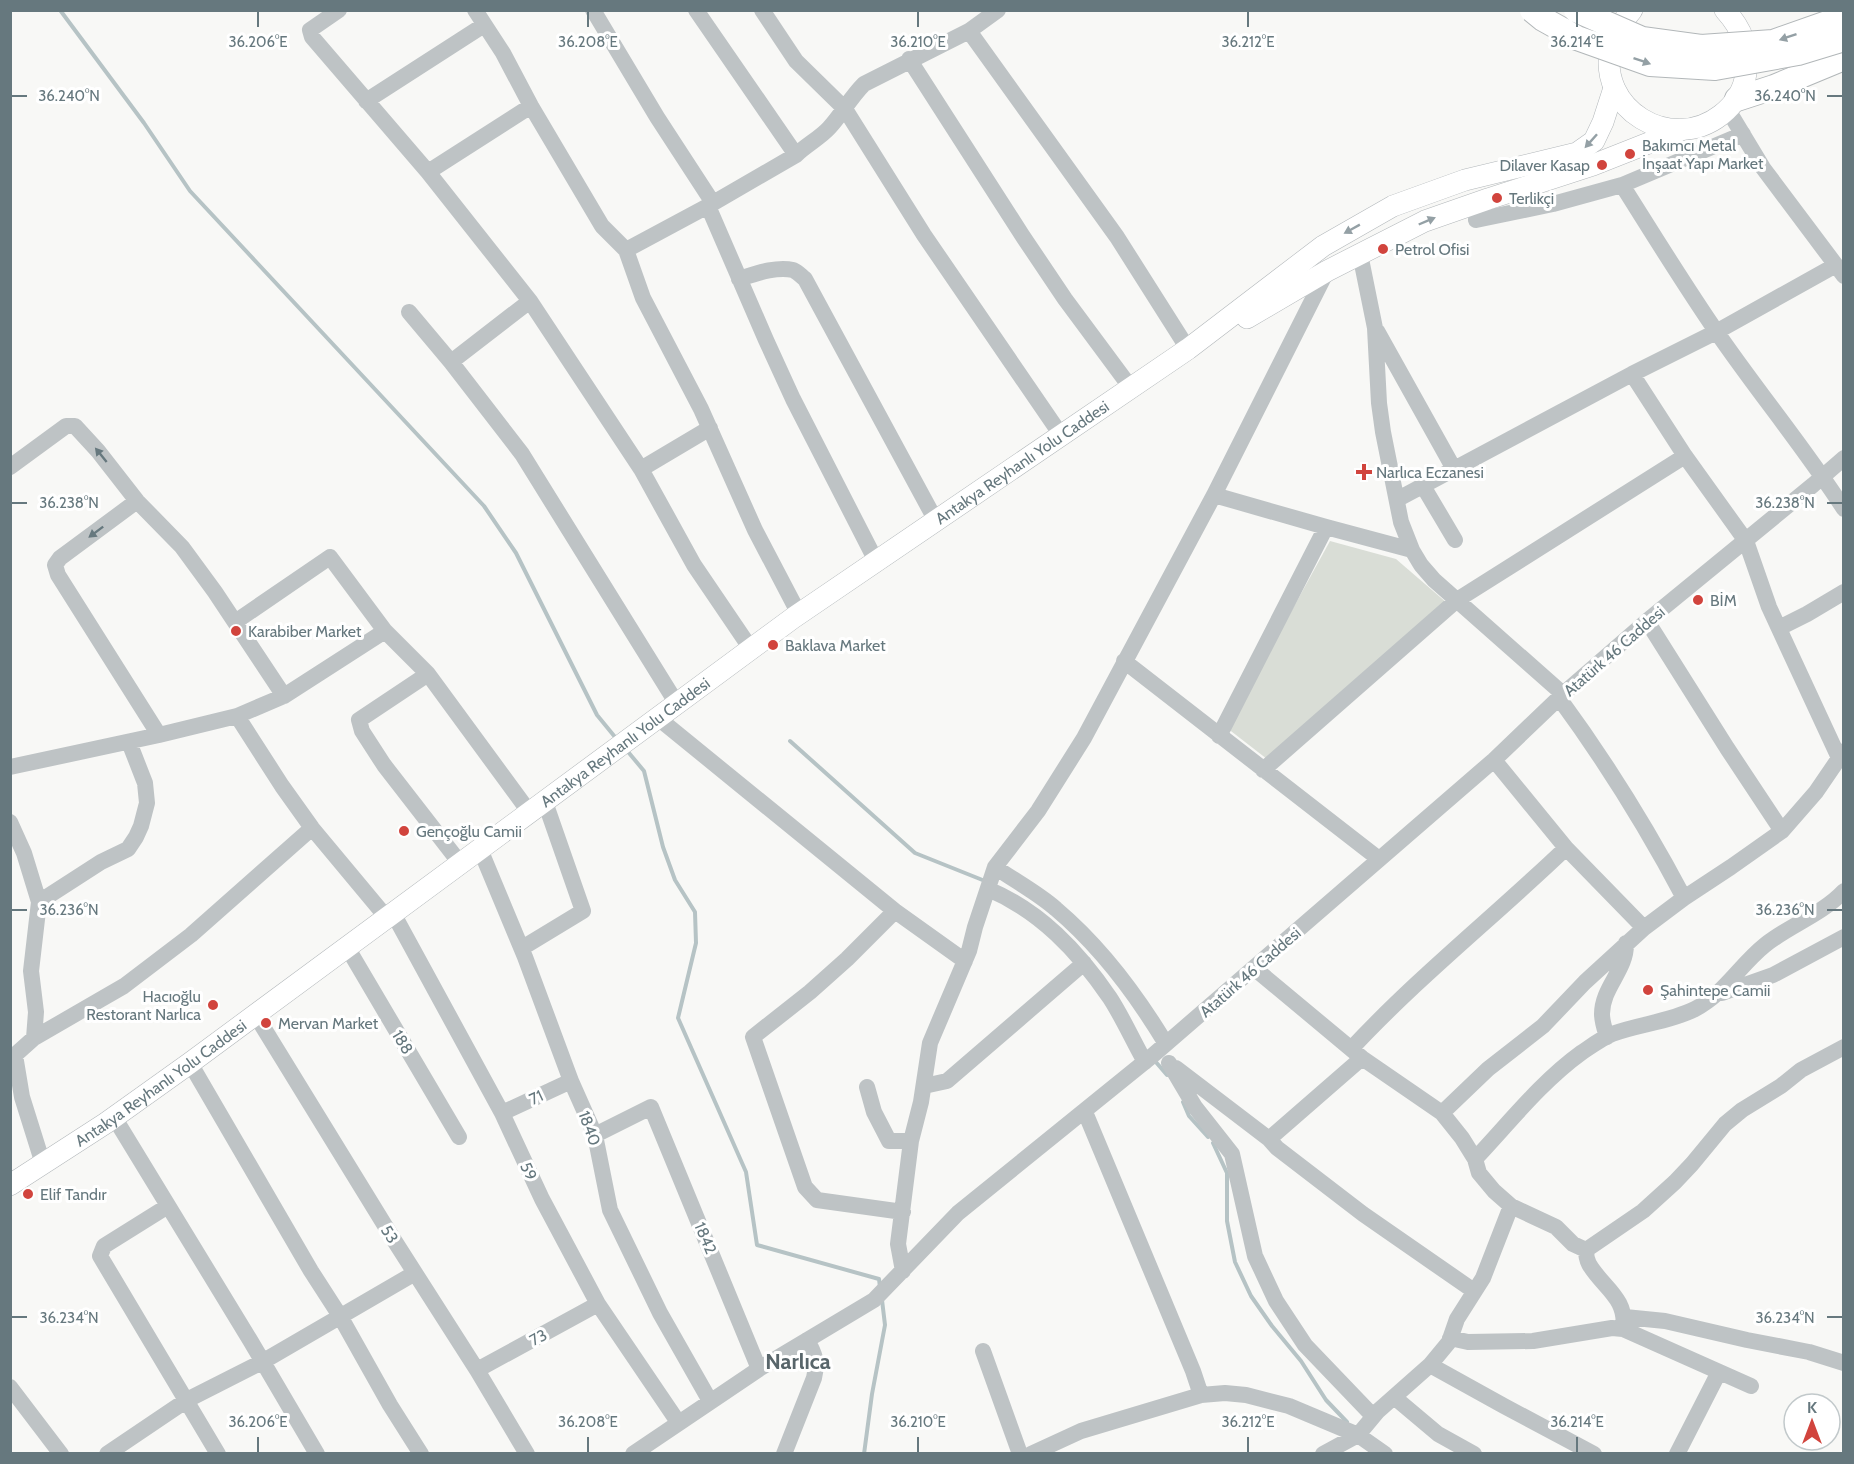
<svg xmlns="http://www.w3.org/2000/svg" width="1854" height="1464" font-family="Cabin,sans-serif">
<rect width="100%" height="100%" fill="#f8f8f6"/>
<path fill="#d9ddd6" d="M 1330,541 L 1396,559 L 1447,603 L 1267,759 L 1227,728 Z"/>
<g fill="none" stroke-linecap="round" stroke-linejoin="round">
<path stroke="#b6c3c5" stroke-width="4" d="M 60,10 L 144,123 L 190,191 L 484,506 L 516,553 L 597,715 L 615,737
M 790,741 L 915,853 L 985,881
M 629,753 L 644,771 L 663,847 L 675,880 L 695,912 L 696,943 L 678,1018 L 746,1172 L 757,1245 L 879,1279 L 880,1287
M 1155,1061 L 1167,1075
M 1183,1102 L 1189,1116 L 1208,1137
M 1213,1143 L 1227,1173 L 1227,1221 L 1235,1262 L 1251,1296 L 1272,1326 L 1301,1361 L 1326,1400 L 1347,1422
M 864,1454 L 872,1394 L 885,1325 L 882,1300"/>
<g stroke="#b2b7ba" stroke-width="22">
<g id="major">
<path d="M 1632,10 C 1623,21 1614,32 1611,46 C 1596,109 1671,154 1721,115 C 1734,105 1744,90 1746,73 C 1750,48 1742,29 1725,10"/>
<path d="M 1247,318 L 1327,271 L 1425,221 L 1488,199 L 1593,165 L 1679,131"/>
<path id="s1" d="M 10,1185 L 106,1123 L 190,1063 L 793,618 L 1188,349 L 1323,246 L 1393,206 L 1465,180 L 1577,153 L 1594,141 L 1603,122 L 1614,88"/>
</g>
</g>
<g stroke="#b2b7b9" stroke-width="26">
<path id="highway" d="M 1737,99 L 1774,87 L 1844,58"/>
</g>
<path stroke="#bec3c5" stroke-width="16" d="M 339,10 L 310,30 L 312,37 L 428,172 L 530,301 L 641,469 L 694,565 L 751,649
M 475,10 L 503,53 L 531,106 L 602,226 L 626,250 L 643,298 L 701,409 L 755,530 L 799,614
M 593,10 L 657,117 L 713,203
M 696,10 L 796,155
M 762,10 L 796,61 L 845,109 L 924,235 L 1061,435
M 969,31 L 998,10
M 909,59 L 1022,235 L 1065,299 L 1131,388
M 366,101 L 484,25
M 1728,110 L 1763,168 L 1844,276
M 428,172 L 531,106
M 1622,185 C 1653,234 1683,283 1716,331 C 1757,391 1804,447 1844,509
M 708,206 L 766,340 L 793,399 L 876,561
M 1476,220 L 1553,204 L 1622,185 L 1743,134
M 626,250 L 708,206 L 796,155 C 806,145 820,138 829,128 C 842,114 850,98 864,84 L 969,31 L 1117,237 L 1188,349
M 1360,254 L 1375,328 L 1379,403 L 1383,432 L 1401,522 L 1412,550 L 1421,565 L 1434,580 L 1563,694
M 739,279 C 755,274 776,266 793,270 C 798,272 801,276 805,279 L 936,521
M 409,312 L 451,362 L 522,454 L 677,704
M 1377,331 L 1454,469
M 451,362 L 530,301
M 1632,374 L 1685,456 L 1746,541 L 1769,607 L 1839,758
M 10,467 L 66,426 L 75,426 L 98,451 L 137,501 L 182,547 L 215,592 L 284,696 L 237,716 L 159,735 L 58,575 L 55,565 L 60,558 L 137,501
M 641,469 L 710,428
M 1423,486 L 1455,540
M 1214,495 L 1326,527 L 1412,550
M 1398,499 L 1632,374 L 1716,332 L 1836,265
M 1647,621 L 1727,748 L 1782,831
M 235,622 L 330,557 L 385,631 L 428,674 L 530,813
M 1779,628 L 1807,614 L 1844,592
M 1124,661 L 1379,859
M 428,674 L 359,720 L 362,731 L 384,765 L 460,863
M 284,696 L 385,631
M 1559,698 C 1606,762 1647,828 1684,898
M 237,716 L 282,786 L 312,828 L 387,918
M 658,718 L 895,911 L 965,961
M 1219,736 L 1326,527
M 1494,760 L 1566,848 L 1644,928
M 10,767 L 159,735
M 1263,770 L 1457,600 L 1685,456
M 10,822 L 24,853 L 39,902
M 480,849 L 525,957 L 571,1081 L 595,1135 L 610,1210 L 660,1313 L 710,1401
M 995,867 C 1015,881 1038,893 1056,909 C 1101,947 1136,994 1166,1044
M 988,889 C 1040,911 1078,951 1110,998 C 1123,1018 1133,1041 1145,1062
M 895,911 L 847,959 L 810,992 L 753,1037 L 805,1187 L 817,1200 L 903,1212
M 393,913 L 502,1113 L 542,1199 L 598,1304 L 678,1422
M 347,947 L 459,1137
M 522,948 L 583,911 L 545,802
M 1254,968 L 1362,1058 L 1442,1113 L 1462,1138 L 1475,1159 L 1479,1173 L 1494,1191 L 1511,1206 L 1556,1227 L 1573,1244 L 1586,1250 C 1586,1255 1587,1260 1589,1264 C 1602,1287 1628,1298 1623,1329
M 1722,993 L 1773,975 L 1844,937
M 255,1014 L 392,1237 L 477,1370 L 527,1454
M 1607,1037 C 1605,1030 1602,1022 1602,1014 C 1602,987 1627,970 1626,943
M 34,1038 L 124,986 L 191,935 L 312,828
M 1351,1049 C 1418,977 1495,916 1566,848
M 190,1063 L 311,1271 L 340,1316 L 390,1405 L 421,1454
M 1169,1063 L 1195,1107 L 1232,1154 L 1255,1256 L 1276,1301 L 1305,1345 L 1373,1416
M 1176,1068 L 1269,1139 L 1277,1148 L 1363,1214 L 1474,1291
M 924,1086 L 947,1081 L 1084,963
M 867,1087 L 874,1112 L 889,1141 L 911,1141
M 502,1113 L 571,1081
M 1442,1113 L 1488,1069 L 1543,1026 L 1585,982 L 1644,928 L 1684,898 L 1731,867 L 1782,831 L 1816,792 L 1844,751
M 114,1117 L 250,1340 L 317,1454
M 595,1135 L 651,1107 L 759,1369
M 1269,1139 L 1362,1058
M 1475,1159 C 1509,1123 1541,1082 1581,1053 C 1590,1047 1602,1038 1612,1034 C 1639,1024 1669,1022 1695,1009 C 1724,994 1740,965 1765,945 C 1790,925 1821,915 1844,891
M 43,1164 L 22,1097 L 15,1055 L 34,1038 L 36,1012 L 31,971 L 39,902 L 101,862 L 128,849 L 136,837 L 141,826 L 147,803 L 145,783 L 129,742
M 168,1206 L 104,1246 L 100,1256 L 218,1454
M 1586,1250 L 1643,1211 L 1675,1182 L 1692,1164 L 1725,1124 L 1742,1110 L 1781,1086 L 1801,1070 L 1844,1047
M 903,1271 L 898,1244 L 911,1141 L 921,1102 L 930,1043 L 969,951 L 975,927 L 995,867 L 1038,811 L 1084,738 L 1214,495 L 1327,271
M 1625,1317 L 1665,1321 L 1747,1340 L 1809,1352 L 1844,1363
M 1450,1338 L 1468,1342 L 1533,1341 L 1612,1328 L 1623,1329 L 1751,1386
M 983,1351 L 1020,1454
M 1430,1365 L 1504,1406 L 1594,1454
M 477,1370 L 598,1304
M 10,1387 L 61,1454
M 1201,1395 L 1225,1393 L 1246,1395 L 1289,1406 L 1358,1435 L 1385,1454
M 1394,1397 L 1438,1434 L 1474,1454
M 107,1454 L 187,1400 L 262,1362 L 415,1273
M 633,1454 L 759,1369 L 874,1300 L 958,1213 L 1152,1056 L 1494,760 L 1563,694 L 1647,621 L 1813,485 L 1844,458
M 784,1454 L 814,1378 C 818,1362 815,1354 807,1340
M 1031,1454 L 1081,1431 L 1201,1395 L 1193,1371 L 1085,1112
M 1323,1454 L 1358,1435 L 1378,1411 L 1430,1365 L 1449,1342 L 1457,1319 L 1483,1278 L 1511,1206
M 1677,1454 L 1719,1372"/>
<use href="#major" stroke="#fff" stroke-width="21"/>
<use href="#highway" stroke="#fff" stroke-width="24"/>
<g stroke="#b2b7b9" stroke-width="26" stroke-linecap="butt">
<path id="highway-bridge" d="M 1532,10 L 1543,19 L 1577,38 L 1650,64 L 1715,68 L 1798,53 L 1844,39
M 1576,10 L 1642,39 L 1701,47 L 1773,42 L 1844,17"/>
</g>
<use href="#highway-bridge" stroke="#fff" stroke-width="24"/>
</g>
<defs><path id="oneway-solid" d="M-6-.8H1V-3.2L6.5 0L1 3.2V.8H-6Z" transform="scale(1.5)"/></defs>
<g fill="#94a0a5">
<use href="#oneway-solid" transform="translate(1788 37) rotate(161)"/>
<use href="#oneway-solid" transform="translate(1642 61) rotate(19)"/>
<use href="#oneway-solid" transform="translate(1591 141) rotate(132)"/>
<use href="#oneway-solid" transform="translate(1427 221) rotate(-23)"/>
<use href="#oneway-solid" transform="translate(1352 229) rotate(151)"/>
</g>
<g fill="#66787e">
<use href="#oneway-solid" transform="translate(101 455) rotate(-129)"/>
<use href="#oneway-solid" transform="translate(96 532) rotate(143)"/>
</g>
<path fill="none" stroke="#66787e" stroke-width="2" d="M 258,12 L 258,27M 588,12 L 588,27M 918,12 L 918,27M 1248,12 L 1248,27M 1577,12 L 1577,27M 12,96 L 27,96M 1827,96 L 1842,96M 12,503 L 27,503M 1827,503 L 1842,503M 12,910 L 27,910M 1827,910 L 1842,910M 12,1317 L 27,1317M 1827,1317 L 1842,1317M 258,1437 L 258,1452M 588,1437 L 588,1452M 918,1437 L 918,1452M 1248,1437 L 1248,1452M 1577,1437 L 1577,1452"/>
<g fill="#d1443d" stroke="#fff" stroke-width="2">
<circle cx="1630" cy="154" r="6"/>
<circle cx="1602" cy="165" r="6"/>
<circle cx="1497" cy="198" r="6"/>
<circle cx="1383" cy="249" r="6"/>
<path d="M1361 463h6v6h6v6h-6v6h-6v-6h-6v-6h6z"/>
<circle cx="1698" cy="600" r="6"/>
<circle cx="236" cy="631" r="6"/>
<circle cx="773" cy="645" r="6"/>
<circle cx="404" cy="831" r="6"/>
<circle cx="1648" cy="990" r="6"/>
<circle cx="213" cy="1005" r="6"/>
<circle cx="266" cy="1023" r="6"/>
<circle cx="28" cy="1194" r="6"/>
</g>
<g text-anchor="middle" stroke-width="6" stroke-linejoin="round" paint-order="stroke">
<g font-size="16" fill="#66787e" stroke="#fff" text-anchor="start">
<text x="1642" y="151">Bakımcı Metal<tspan x="1642" dy="18">İnşaat Yapı Market</tspan></text>
<text x="1590" y="171" text-anchor="end">Dilaver Kasap</text>
<text x="1509" y="204">Terlikçi</text>
<text x="1395" y="255">Petrol Ofisi</text>
<text x="1376" y="478">Narlıca Eczanesi</text>
<text x="1710" y="606">BİM</text>
<text x="248" y="637">Karabiber Market</text>
<text x="785" y="651">Baklava Market</text>
<text x="416" y="837">Gençoğlu Camii</text>
<text x="1660" y="996">Şahintepe Camii</text>
<text x="201" y="1002" text-anchor="end">Hacıoğlu<tspan x="201" dy="18">Restorant Narlıca</tspan></text>
<text x="278" y="1029">Mervan Market</text>
<text x="40" y="1200">Elif Tandır</text>
</g>
<g font-size="16" fill="#66787e" stroke="#fff">
<text dy="6" stroke="none"><textPath href="#s1" startOffset="1244">Antakya Reyhanlı Yolu Caddesi</textPath></text>
<text transform="translate(1614 651) rotate(-41)" y="6">Atatürk 46 Caddesi</text>
<text dy="6" stroke="none"><textPath href="#s1" startOffset="758">Antakya Reyhanlı Yolu Caddesi</textPath></text>
<text transform="translate(1250 972) rotate(-41)" y="6">Atatürk 46 Caddesi</text>
<text transform="translate(403 1042) rotate(59)" y="6">188</text>
<text dy="6" stroke="none"><textPath href="#s1" startOffset="182">Antakya Reyhanlı Yolu Caddesi</textPath></text>
<text transform="translate(536 1097) rotate(-25)" y="6">71</text>
<text transform="translate(590 1128) rotate(70)" y="6">1840</text>
<text transform="translate(529 1171) rotate(65)" y="6">59</text>
<text transform="translate(390 1234) rotate(58)" y="6">53</text>
<text transform="translate(706 1238) rotate(67)" y="6">1842</text>
<text transform="translate(538 1337) rotate(-29)" y="6">73</text>
</g>
<g font-size="22" font-weight="bold" fill="#58656a" stroke="#fff">
<text x="798" y="1369">Narlıca</text>
</g>
</g>
<g font-size="15" text-anchor="middle" fill="#66787e" stroke="#fff" stroke-width="6" stroke-linejoin="round" paint-order="stroke">
<text x="258" y="47">36.206°E</text>
<text x="588" y="47">36.208°E</text>
<text x="918" y="47">36.210°E</text>
<text x="1248" y="47">36.212°E</text>
<text x="1577" y="47">36.214°E</text>
<text x="69" y="101">36.240°N</text>
<text x="1785" y="101">36.240°N</text>
<text x="69" y="508">36.238°N</text>
<text x="1785" y="508">36.238°N</text>
<text x="69" y="915">36.236°N</text>
<text x="1785" y="915">36.236°N</text>
<text x="69" y="1323">36.234°N</text>
<text x="1785" y="1323">36.234°N</text>
<text x="258" y="1427">36.206°E</text>
<text x="588" y="1427">36.208°E</text>
<text x="918" y="1427">36.210°E</text>
<text x="1248" y="1427">36.212°E</text>
<text x="1577" y="1427">36.214°E</text>
</g>
<rect width="1854" height="1464" fill="none" stroke="#66787e" stroke-width="24"/>
<g transform="translate(1812 1422)"><circle r="28" fill="#ffffff" stroke="#c2c9cb" stroke-width="1.5"/>
<path d="M0-4.5L10 22L0 15L-10 22Z" fill="#d1443d"/>
<text y="-9" font-size="16" font-weight="bold" text-anchor="middle" fill="#66787e">K</text>
</g>
</svg>
